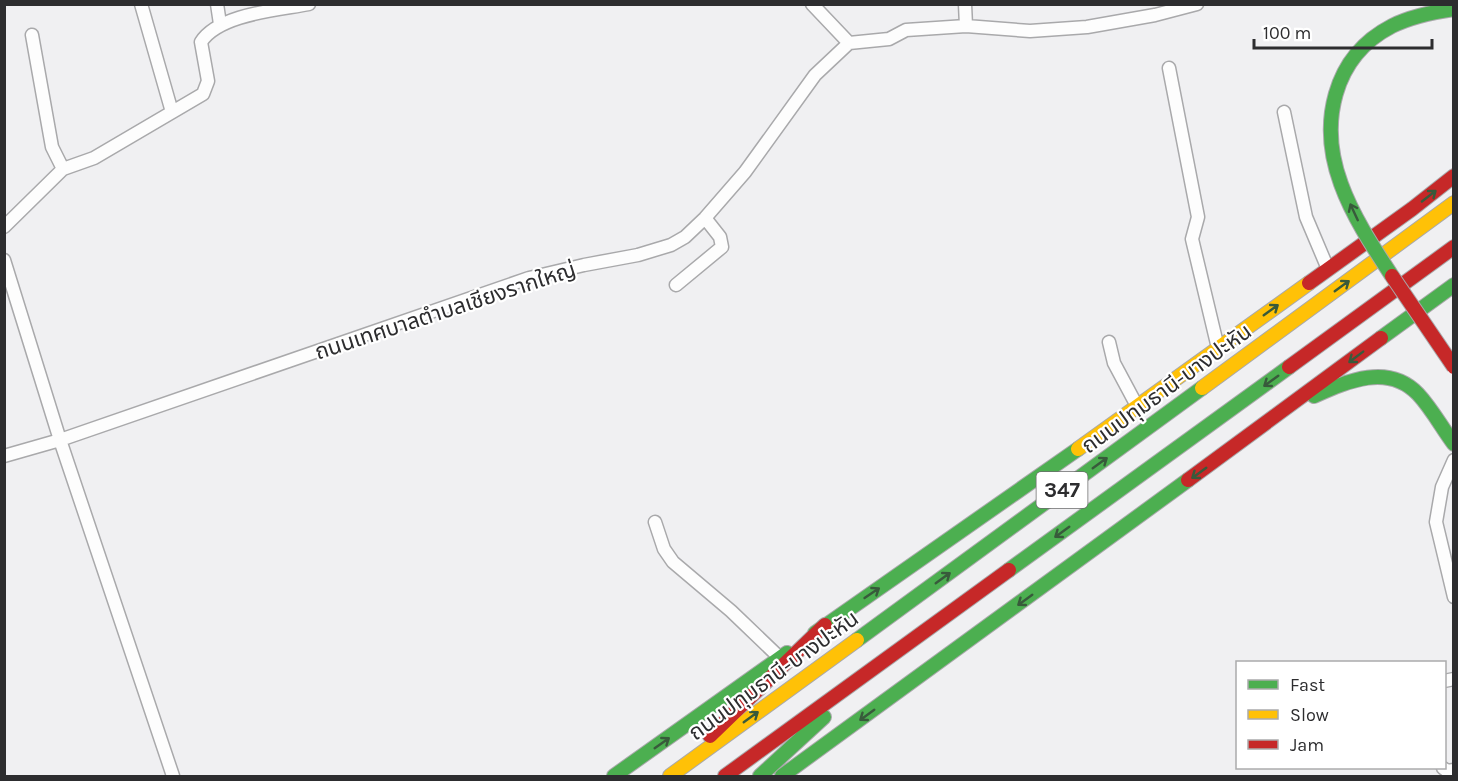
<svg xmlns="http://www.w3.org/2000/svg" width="1458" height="781" font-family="Karla,'Noto Sans Thai',sans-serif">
<rect width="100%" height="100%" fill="#f0f0f2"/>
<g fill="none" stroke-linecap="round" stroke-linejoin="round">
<g stroke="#a9a9ab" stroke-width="15">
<path id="street" d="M 141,4 L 172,112
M 217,4 L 220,24
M 812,4 L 849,43
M 965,4 L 966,26
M 32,35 L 52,147 L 63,169
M 1169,68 L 1198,217 L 1192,239 L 1218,348
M 1284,112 L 1306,217 L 1328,269
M 4,227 L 63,169 L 94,158 L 203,94 L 208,81 L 201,42 C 219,14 278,10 309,4
M 4,260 L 60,440 L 173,776
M 676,285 L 722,247 L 720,237 L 705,218
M 1109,342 L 1114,363 L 1137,406
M 4,456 L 60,440 L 529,278 L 584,265 L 638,255 L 671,245 L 685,237 L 705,218 L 745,172 L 815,75 L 849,43 L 889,39 L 906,30 L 966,26 L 1030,31 L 1087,27 L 1155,15 L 1197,4
M 1454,460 L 1442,487 L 1436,522 L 1454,597
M 655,522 L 664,549 L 673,562 L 731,611 L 780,658
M 1444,681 L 1454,679
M 1443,768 L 1447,771 L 1454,770"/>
</g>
<g stroke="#a9a9ab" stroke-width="16">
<path id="fast" d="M 1381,338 L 1454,285
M 1314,396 C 1348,381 1388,363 1418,394 C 1432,409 1442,428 1454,444
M 1009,570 L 1289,367
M 815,633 L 1078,449
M 857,640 L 1202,388
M 614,776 L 787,653
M 760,776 L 824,717
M 782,776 L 1188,480"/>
</g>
<g stroke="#a9a9ab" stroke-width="16">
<path id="slow" d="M 1202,388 L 1454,203
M 1078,449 L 1309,283
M 670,776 L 857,640"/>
</g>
<g stroke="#a9a9ab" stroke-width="16">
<path id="jam" d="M 1309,283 L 1412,209 L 1454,176
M 1289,367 L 1454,247
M 1188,480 L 1381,338
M 710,736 L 825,625
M 725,776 L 1009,570"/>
</g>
<use href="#street" stroke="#fdfdfd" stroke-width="12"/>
<use href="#fast" stroke="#4caf50" stroke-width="14"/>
<use href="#slow" stroke="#ffc107" stroke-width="14"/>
<use href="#jam" stroke="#c62828" stroke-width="14"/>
<g stroke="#a9a9ab" stroke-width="16" stroke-linecap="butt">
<path id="fast-bridge" d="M 1392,276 C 1373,247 1353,217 1341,184 C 1319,124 1332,57 1392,26 C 1412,16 1433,12 1454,9"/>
</g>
<g stroke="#a9a9ab" stroke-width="16" stroke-linecap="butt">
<path id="jam-bridge" d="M 1392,276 L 1454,367"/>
</g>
<use href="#fast-bridge" stroke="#4caf50" stroke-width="14"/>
<use href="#jam-bridge" stroke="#c62828" stroke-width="14"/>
</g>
<defs><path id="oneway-shaft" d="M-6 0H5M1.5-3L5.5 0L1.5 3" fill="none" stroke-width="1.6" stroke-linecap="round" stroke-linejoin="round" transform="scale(1.5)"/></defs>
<g stroke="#385a3b">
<use href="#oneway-shaft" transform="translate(1429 196) rotate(-38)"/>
<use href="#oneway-shaft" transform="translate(1354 212) rotate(-115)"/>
<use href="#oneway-shaft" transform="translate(1342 286) rotate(-36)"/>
<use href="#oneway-shaft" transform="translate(1271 310) rotate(-36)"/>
<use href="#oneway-shaft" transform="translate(1356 357) rotate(143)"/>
<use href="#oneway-shaft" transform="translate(1271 381) rotate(144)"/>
<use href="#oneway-shaft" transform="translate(1100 463) rotate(-36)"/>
<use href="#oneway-shaft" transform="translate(1199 473) rotate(144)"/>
<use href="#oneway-shaft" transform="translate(1062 532) rotate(144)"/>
<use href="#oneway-shaft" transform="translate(943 578) rotate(-36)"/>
<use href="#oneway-shaft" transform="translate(872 593) rotate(-34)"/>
<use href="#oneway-shaft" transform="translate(1025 600) rotate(144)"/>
<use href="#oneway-shaft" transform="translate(867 715) rotate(144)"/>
<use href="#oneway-shaft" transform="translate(751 717) rotate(-36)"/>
<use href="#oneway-shaft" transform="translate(662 743) rotate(-35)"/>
</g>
<g text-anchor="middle" stroke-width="4.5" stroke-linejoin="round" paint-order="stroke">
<rect fill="#fff" stroke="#6c6c6d" stroke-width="1.5" x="1036.5" y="472" width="51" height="36" rx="4.5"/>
<g font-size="21" font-weight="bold" fill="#2d2d2f">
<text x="1062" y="497">347</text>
</g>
<g font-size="22" fill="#2d2d2f" stroke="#fff">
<text transform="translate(445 310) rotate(-18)" y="8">ถนนเทศบาลตำบลเชียงรากใหญ่</text>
<text transform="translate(1166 388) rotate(-36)" y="8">ถนนปทุมธานี-บางปะหัน</text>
<text transform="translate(773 675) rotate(-36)" y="8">ถนนปทุมธานี-บางปะหัน</text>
</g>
</g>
<rect width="1458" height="781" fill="none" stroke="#2d2d2f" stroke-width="12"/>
<rect x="1236" y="661" width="210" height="108" fill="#ffffff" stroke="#ababac" stroke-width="1.5"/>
<rect x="1248" y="680" width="30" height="9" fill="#4caf50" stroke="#ababac" stroke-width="1.5"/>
<text x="1290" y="691" font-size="18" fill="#2d2d2f">Fast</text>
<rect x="1248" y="710" width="30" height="9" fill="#ffc107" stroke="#ababac" stroke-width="1.5"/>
<text x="1290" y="721" font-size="18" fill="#2d2d2f">Slow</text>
<rect x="1248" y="740" width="30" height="9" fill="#c62828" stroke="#ababac" stroke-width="1.5"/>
<text x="1290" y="751" font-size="18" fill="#2d2d2f">Jam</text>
<path d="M1254 39v9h178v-9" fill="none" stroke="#2d2d2f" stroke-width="3"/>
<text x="1263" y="39" font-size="18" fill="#2d2d2f" stroke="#ffffff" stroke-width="4.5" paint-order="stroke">100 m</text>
</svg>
